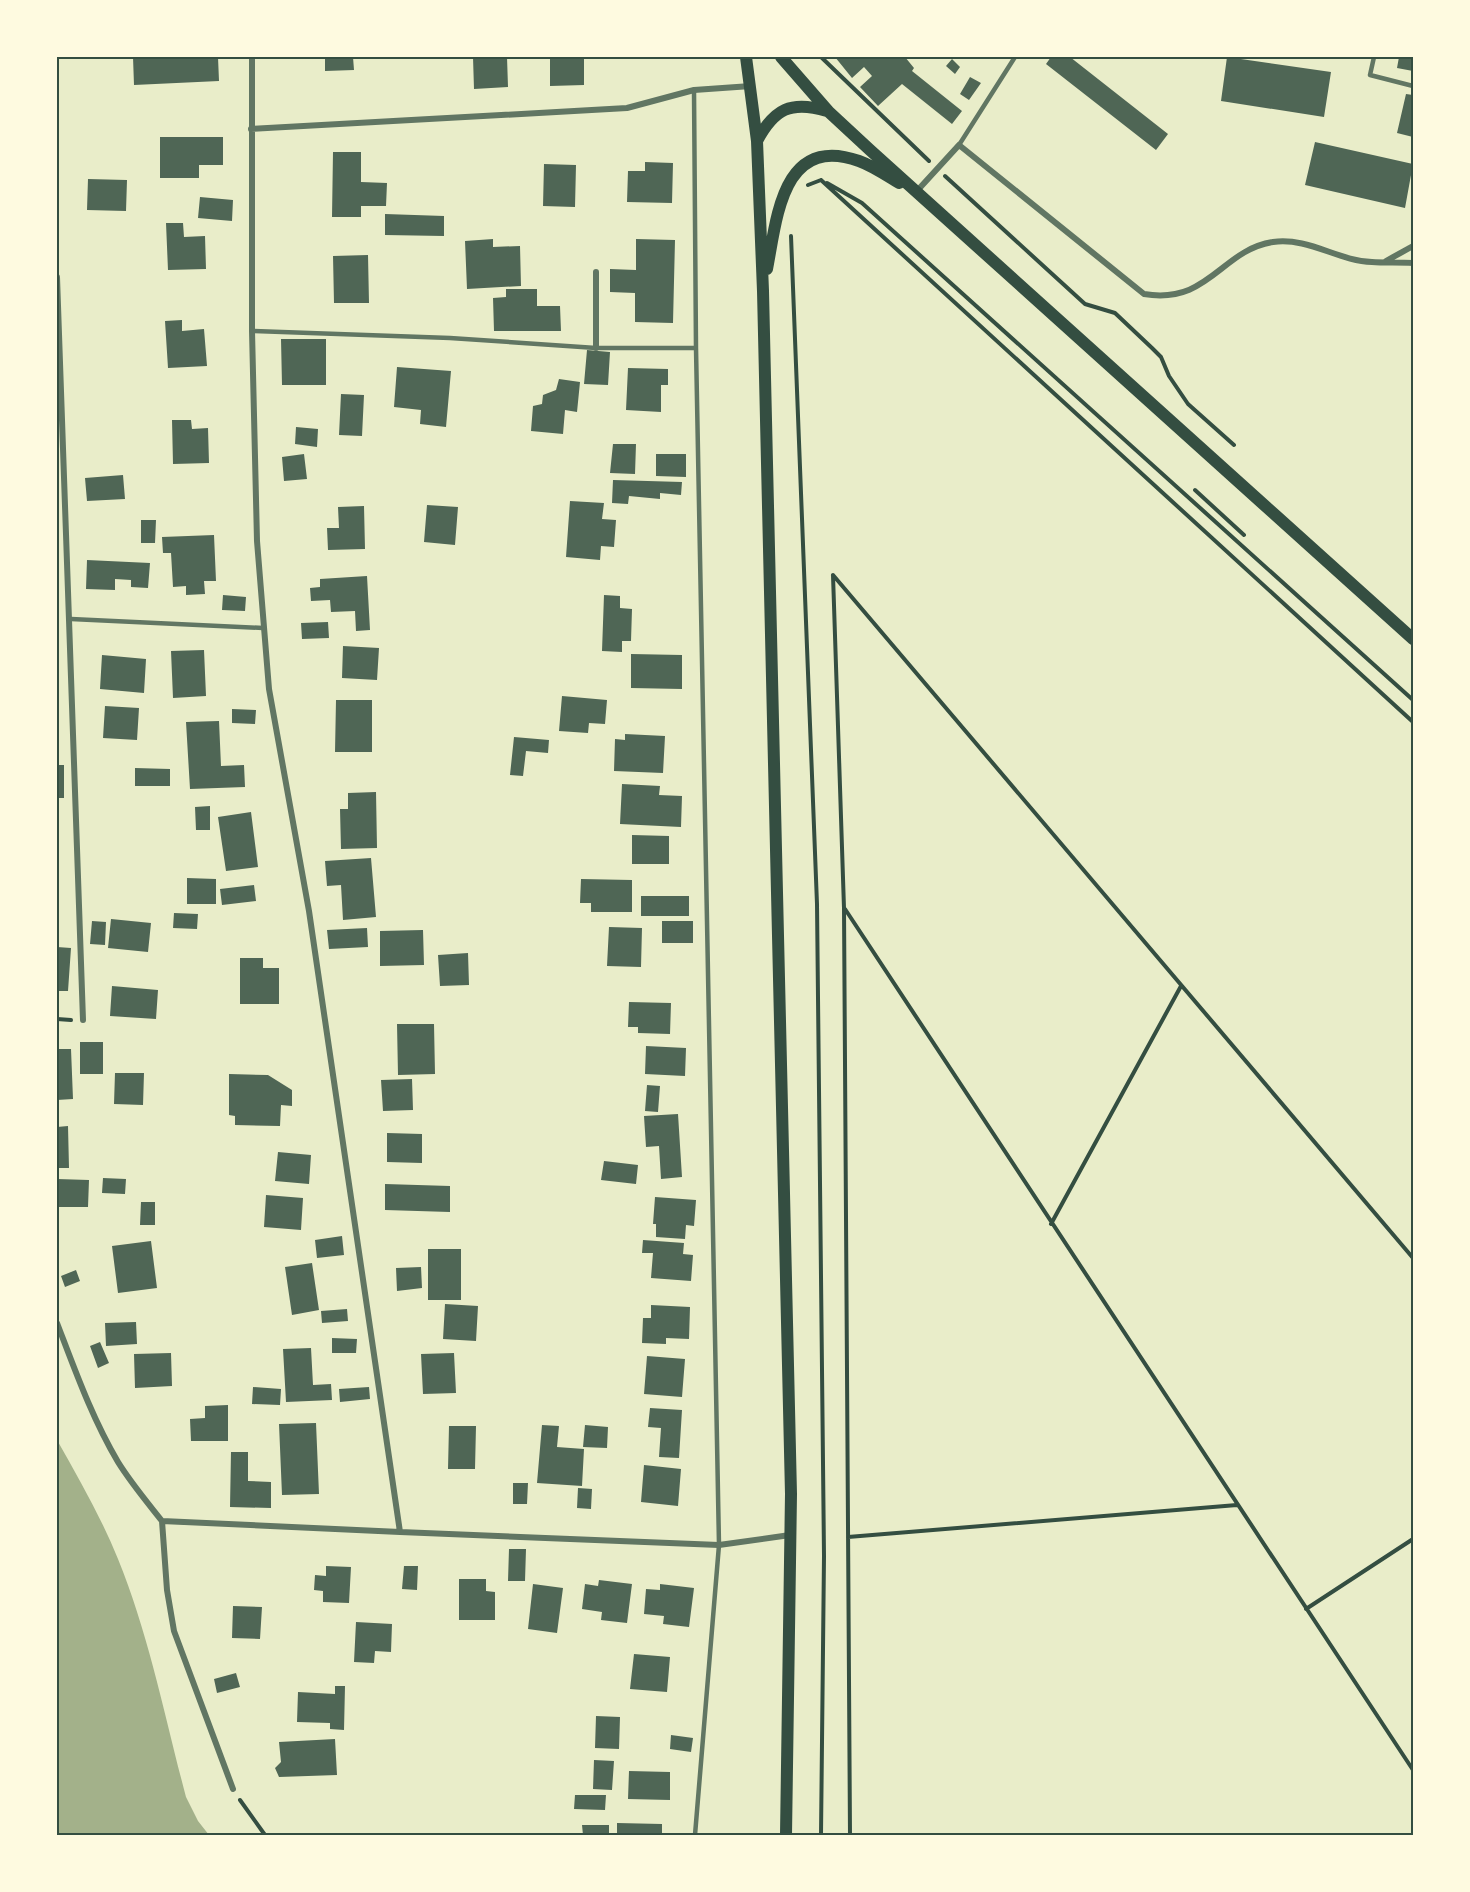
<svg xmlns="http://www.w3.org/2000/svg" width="1470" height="1892" font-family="Commissioner,sans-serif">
<rect width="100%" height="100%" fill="#e9edc9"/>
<path fill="#a3b18a" d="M 57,1440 C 79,1479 101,1517 118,1559 C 149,1635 165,1718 186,1797 L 198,1821 L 209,1835 L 57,1835 Z"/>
<path fill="#4f6655" d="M 133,57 L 218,57 L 219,81 L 134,85 Z
M 325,57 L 353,57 L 354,70 L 325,71 Z
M 473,57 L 507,57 L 508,87 L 474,89 Z
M 550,57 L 584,57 L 584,85 L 550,86 Z
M 835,57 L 905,57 L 914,68 L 912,71 L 962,111 L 952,124 L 902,84 L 878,106 L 860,87 L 872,76 L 864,67 L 852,78 Z
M 1051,57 L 1070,57 L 1168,134 L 1156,150 L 1046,64 Z
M 1227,57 L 1331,72 L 1324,117 L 1221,101 Z
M 1399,57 L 1413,57 L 1413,71 L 1397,68 Z
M 952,59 L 960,67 L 955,74 L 946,66 Z
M 970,77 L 981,83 L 969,100 L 960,94 Z
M 1406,94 L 1413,95 L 1413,137 L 1397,133 Z
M 160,137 L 223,137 L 223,165 L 199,165 L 199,178 L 160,178 Z
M 1315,142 L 1413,164 L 1405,208 L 1305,185 Z
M 333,152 L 361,152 L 361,182 L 387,183 L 386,206 L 361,206 L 361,217 L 332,217 Z
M 645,162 L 673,163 L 672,203 L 627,202 L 628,171 L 645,171 Z
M 544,164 L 576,165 L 575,207 L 543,206 Z
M 88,179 L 127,180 L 126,211 L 87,210 Z
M 200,197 L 233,200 L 232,221 L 198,218 Z
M 385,214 L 444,216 L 444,236 L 385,235 Z
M 166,223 L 183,223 L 184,237 L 205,236 L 206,269 L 168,270 Z
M 493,239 L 493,247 L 520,246 L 521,286 L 467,289 L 465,241 Z
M 636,239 L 675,240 L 673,323 L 635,322 L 635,293 L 610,292 L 610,269 L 636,270 Z
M 368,255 L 369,303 L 334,303 L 333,256 Z
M 506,289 L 537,289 L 537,306 L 560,306 L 561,331 L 494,331 L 493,298 L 506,297 Z
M 182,320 L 182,331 L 204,329 L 207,366 L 168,368 L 165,321 Z
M 281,339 L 326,339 L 326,385 L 282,385 Z
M 587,350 L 610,352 L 608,385 L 584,384 Z
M 397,367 L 451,371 L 446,427 L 420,424 L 421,410 L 394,407 Z
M 628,368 L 668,369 L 668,385 L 661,385 L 661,412 L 626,410 Z
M 559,379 L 580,382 L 577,412 L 565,410 L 563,434 L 531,431 L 533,406 L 542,404 L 543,395 L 556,390 Z
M 341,394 L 364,395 L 362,436 L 339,435 Z
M 172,420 L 191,420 L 192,429 L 208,428 L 209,463 L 173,464 Z
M 296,427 L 318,429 L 317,447 L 295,444 Z
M 613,444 L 636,444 L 635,474 L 610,473 Z
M 304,454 L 307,479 L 284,481 L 282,457 Z
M 656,454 L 686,454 L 686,477 L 656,476 Z
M 123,475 L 125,499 L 87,501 L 85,478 Z
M 613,480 L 682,482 L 681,495 L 660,493 L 660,499 L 629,496 L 628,504 L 612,503 Z
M 570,501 L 604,503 L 602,519 L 616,520 L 614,547 L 601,546 L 600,560 L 566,557 Z
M 427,505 L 458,507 L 455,545 L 424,542 Z
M 364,506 L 365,549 L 328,550 L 327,528 L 339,528 L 338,507 Z
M 141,520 L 156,520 L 155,543 L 141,543 Z
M 214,535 L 216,581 L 204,581 L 205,594 L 186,595 L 186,586 L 173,587 L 171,553 L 163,553 L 162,537 Z
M 87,560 L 150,563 L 148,588 L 131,587 L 131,580 L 115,579 L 115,590 L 86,589 Z
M 367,576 L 370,630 L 356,631 L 355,611 L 331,612 L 330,600 L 311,601 L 310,588 L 320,587 L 320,579 Z
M 223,595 L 246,597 L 245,611 L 222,610 Z
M 604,595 L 620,596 L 620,608 L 632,609 L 631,641 L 622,641 L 622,652 L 602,651 Z
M 328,622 L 329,638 L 302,639 L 301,623 Z
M 343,646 L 379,648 L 377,680 L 342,678 Z
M 204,650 L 206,696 L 173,698 L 171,651 Z
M 631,654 L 682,655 L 682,689 L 631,688 Z
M 102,655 L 146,659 L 144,693 L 100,689 Z
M 562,696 L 607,700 L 605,724 L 589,723 L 588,733 L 559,731 Z
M 336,700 L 372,700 L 372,752 L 335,752 Z
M 105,706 L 139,708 L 137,740 L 103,738 Z
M 232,709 L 256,710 L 255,724 L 232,723 Z
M 219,721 L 221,766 L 244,765 L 245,787 L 190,789 L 186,722 Z
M 625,734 L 665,736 L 663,773 L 614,771 L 615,739 L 625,740 Z
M 514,737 L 549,740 L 548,753 L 526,751 L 523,776 L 510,775 Z
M 57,765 L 64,765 L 64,798 L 57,798 Z
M 135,768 L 170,769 L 170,786 L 135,786 Z
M 622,784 L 660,786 L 659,795 L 682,796 L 681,827 L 620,824 Z
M 376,792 L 377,848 L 341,849 L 340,809 L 348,809 L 348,793 Z
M 210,806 L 210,830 L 196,830 L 195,807 Z
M 251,812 L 258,867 L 226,871 L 218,817 Z
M 632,835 L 669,836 L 669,864 L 632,864 Z
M 371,858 L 376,917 L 343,920 L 341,885 L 327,886 L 325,861 Z
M 187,878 L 216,879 L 216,904 L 187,904 Z
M 581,879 L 632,880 L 632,912 L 591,912 L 591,903 L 580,903 Z
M 254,885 L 256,901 L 222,905 L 220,889 Z
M 641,896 L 689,896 L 689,916 L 641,916 Z
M 174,913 L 198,914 L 197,929 L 173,928 Z
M 111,919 L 151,923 L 148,952 L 108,948 Z
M 92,921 L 106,922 L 105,945 L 90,944 Z
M 662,921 L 693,921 L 693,943 L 662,943 Z
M 609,927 L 642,928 L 641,967 L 607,966 Z
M 367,928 L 368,947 L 329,949 L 327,930 Z
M 423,930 L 424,965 L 380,966 L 380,931 Z
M 57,947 L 71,948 L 68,991 L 57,991 Z
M 468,953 L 469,985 L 440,986 L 438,955 Z
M 240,958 L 263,958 L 263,968 L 279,968 L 279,1004 L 240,1004 Z
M 112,986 L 158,990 L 156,1019 L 110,1016 Z
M 629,1002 L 671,1003 L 670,1034 L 638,1033 L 638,1027 L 628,1027 Z
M 397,1024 L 434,1024 L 435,1074 L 398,1075 Z
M 80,1042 L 103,1042 L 103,1074 L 80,1074 Z
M 646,1046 L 686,1048 L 685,1076 L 645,1074 Z
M 57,1049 L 71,1049 L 73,1099 L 57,1100 Z
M 115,1073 L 144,1073 L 143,1105 L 114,1104 Z
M 229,1074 L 268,1075 L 292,1090 L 292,1106 L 281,1105 L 280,1126 L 235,1125 L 235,1116 L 229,1115 Z
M 412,1079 L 413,1110 L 383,1111 L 381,1080 Z
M 647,1085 L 660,1086 L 658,1112 L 645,1111 Z
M 678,1114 L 682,1177 L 661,1179 L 659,1146 L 646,1147 L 644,1116 Z
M 68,1126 L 69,1168 L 57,1168 L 57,1127 Z
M 387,1133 L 422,1134 L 422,1163 L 387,1162 Z
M 278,1152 L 311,1155 L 309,1184 L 275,1181 Z
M 604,1161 L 638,1165 L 636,1184 L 601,1180 Z
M 103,1178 L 126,1179 L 125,1194 L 102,1193 Z
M 57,1179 L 89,1180 L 88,1207 L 57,1207 Z
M 385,1184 L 450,1186 L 450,1212 L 385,1210 Z
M 266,1195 L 303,1198 L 301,1230 L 264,1227 Z
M 655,1197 L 696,1200 L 694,1226 L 686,1225 L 685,1239 L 656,1237 L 656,1224 L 653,1224 Z
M 141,1202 L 155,1202 L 155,1225 L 140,1225 Z
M 342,1236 L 344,1255 L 317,1258 L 315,1240 Z
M 643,1240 L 684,1243 L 683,1254 L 693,1255 L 691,1281 L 651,1278 L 653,1253 L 642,1253 Z
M 151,1241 L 157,1288 L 118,1293 L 112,1246 Z
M 428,1249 L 461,1249 L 461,1300 L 428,1300 Z
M 312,1263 L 319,1310 L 292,1315 L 285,1267 Z
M 421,1267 L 422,1288 L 397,1291 L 396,1268 Z
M 76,1270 L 80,1281 L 65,1287 L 61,1276 Z
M 445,1304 L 478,1306 L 476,1341 L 443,1339 Z
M 651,1305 L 690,1307 L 689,1339 L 666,1338 L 666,1344 L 642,1343 L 643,1318 L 651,1318 Z
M 347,1309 L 348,1321 L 322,1323 L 321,1311 Z
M 136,1322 L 137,1344 L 106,1346 L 105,1323 Z
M 332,1338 L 357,1339 L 356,1353 L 332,1353 Z
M 100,1342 L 109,1363 L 98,1368 L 90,1346 Z
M 311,1348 L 313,1385 L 331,1384 L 332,1400 L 286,1402 L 283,1349 Z
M 171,1353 L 172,1386 L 135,1388 L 134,1354 Z
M 454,1353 L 456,1393 L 423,1394 L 421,1354 Z
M 647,1356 L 685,1359 L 682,1397 L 644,1394 Z
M 253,1387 L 281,1389 L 280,1405 L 252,1404 Z
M 369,1387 L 370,1399 L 340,1402 L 339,1389 Z
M 228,1405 L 228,1441 L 191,1441 L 190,1419 L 205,1418 L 205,1406 Z
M 650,1408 L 682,1410 L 679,1458 L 659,1457 L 661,1428 L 648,1427 Z
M 316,1423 L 319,1494 L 282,1495 L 279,1424 Z
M 542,1425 L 559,1426 L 557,1447 L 584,1449 L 582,1486 L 537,1483 Z
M 585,1425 L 608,1427 L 607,1448 L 583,1447 Z
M 449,1426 L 476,1426 L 475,1469 L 448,1469 Z
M 231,1452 L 248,1452 L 248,1481 L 271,1482 L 271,1508 L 230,1507 Z
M 644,1465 L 681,1469 L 678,1506 L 641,1502 Z
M 513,1483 L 528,1483 L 527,1504 L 513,1504 Z
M 578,1488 L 592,1489 L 591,1509 L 577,1508 Z
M 509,1549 L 526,1549 L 525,1581 L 508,1581 Z
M 326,1566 L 351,1567 L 349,1603 L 323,1602 L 323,1591 L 314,1590 L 315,1575 L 326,1576 Z
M 404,1566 L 418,1566 L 417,1590 L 402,1589 Z
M 459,1579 L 486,1579 L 486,1591 L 495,1592 L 495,1620 L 459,1620 Z
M 599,1580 L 632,1584 L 627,1623 L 601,1620 L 602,1612 L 582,1609 L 585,1584 L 598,1586 Z
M 533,1584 L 563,1588 L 557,1633 L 528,1629 Z
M 660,1584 L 694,1588 L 689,1627 L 663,1624 L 664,1616 L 644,1614 L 646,1589 L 660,1590 Z
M 233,1606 L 262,1607 L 260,1639 L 232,1638 Z
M 356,1622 L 392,1624 L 391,1652 L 375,1651 L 374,1663 L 354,1662 Z
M 634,1654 L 670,1657 L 667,1692 L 630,1689 Z
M 236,1673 L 240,1687 L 217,1693 L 214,1679 Z
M 335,1686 L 345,1686 L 344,1730 L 330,1729 L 330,1723 L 297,1722 L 298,1692 L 335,1694 Z
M 596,1716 L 620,1717 L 619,1749 L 595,1748 Z
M 671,1735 L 693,1738 L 691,1752 L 670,1749 Z
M 335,1739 L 337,1775 L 279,1777 L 275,1768 L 281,1762 L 279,1742 Z
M 594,1760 L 614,1761 L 612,1790 L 593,1789 Z
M 629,1771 L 670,1772 L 670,1800 L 628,1799 Z
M 575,1795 L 606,1795 L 605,1810 L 574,1809 Z
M 617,1823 L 662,1824 L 662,1835 L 617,1835 Z
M 582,1825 L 609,1825 L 609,1835 L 583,1835 Z"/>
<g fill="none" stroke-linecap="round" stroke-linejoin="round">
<path stroke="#344e41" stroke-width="4" d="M 821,57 L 929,161
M 945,176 L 1085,304 L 1115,313 L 1152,348 L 1161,357 L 1169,376 L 1188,404 L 1234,445
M 821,180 L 1413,722
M 827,183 L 862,203 L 1413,700
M 808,185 L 821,180
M 791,236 L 817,904 L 824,1556 L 821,1835
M 1195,490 L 1244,535
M 833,575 L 844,908 L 850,1835
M 833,575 L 1413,1258
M 845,909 L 1413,1770
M 57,1019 L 71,1020
M 1051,1224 L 1181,986
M 848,1537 L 1237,1505
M 1306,1609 L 1413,1539
M 240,1800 L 265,1835"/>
<path stroke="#617663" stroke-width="4.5" d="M 1374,57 L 1370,75 L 1413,86
M 694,90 L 696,348 L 719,1545 L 695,1835
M 959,145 L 1015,57
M 252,331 L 450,338 L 596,348 L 696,348
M 71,619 L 263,628"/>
<path stroke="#617663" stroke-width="6" d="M 252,57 L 252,331 L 257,541 L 269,689 L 309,911 L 400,1532 L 719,1545 L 790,1535
M 251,129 L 627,108 L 694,90 L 751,86
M 916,192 L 959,145 L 1144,294 C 1209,305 1221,250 1273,242 C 1309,237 1338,261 1372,262 C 1385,263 1399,262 1413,263
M 1386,261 L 1413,246
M 596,272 L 596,348
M 57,277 L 83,1020
M 57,1323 C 75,1370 92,1418 118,1462 C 131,1483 147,1502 162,1521 L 400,1532
M 162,1521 L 167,1590 L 174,1631 L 233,1789"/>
<path stroke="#344e41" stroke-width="12" d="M 746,57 L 757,141 L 763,291 L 791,1494 L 786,1835
M 781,57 L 829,112 L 870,150 L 1413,639
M 757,141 C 774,109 791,100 827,111
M 767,269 C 777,218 782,134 859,161 C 873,166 886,175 899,183"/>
</g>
<rect width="1470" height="1892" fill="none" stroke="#fefae0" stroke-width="117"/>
<rect x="58" y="58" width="1354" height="1776" fill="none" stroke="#344e41" stroke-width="2"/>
</svg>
